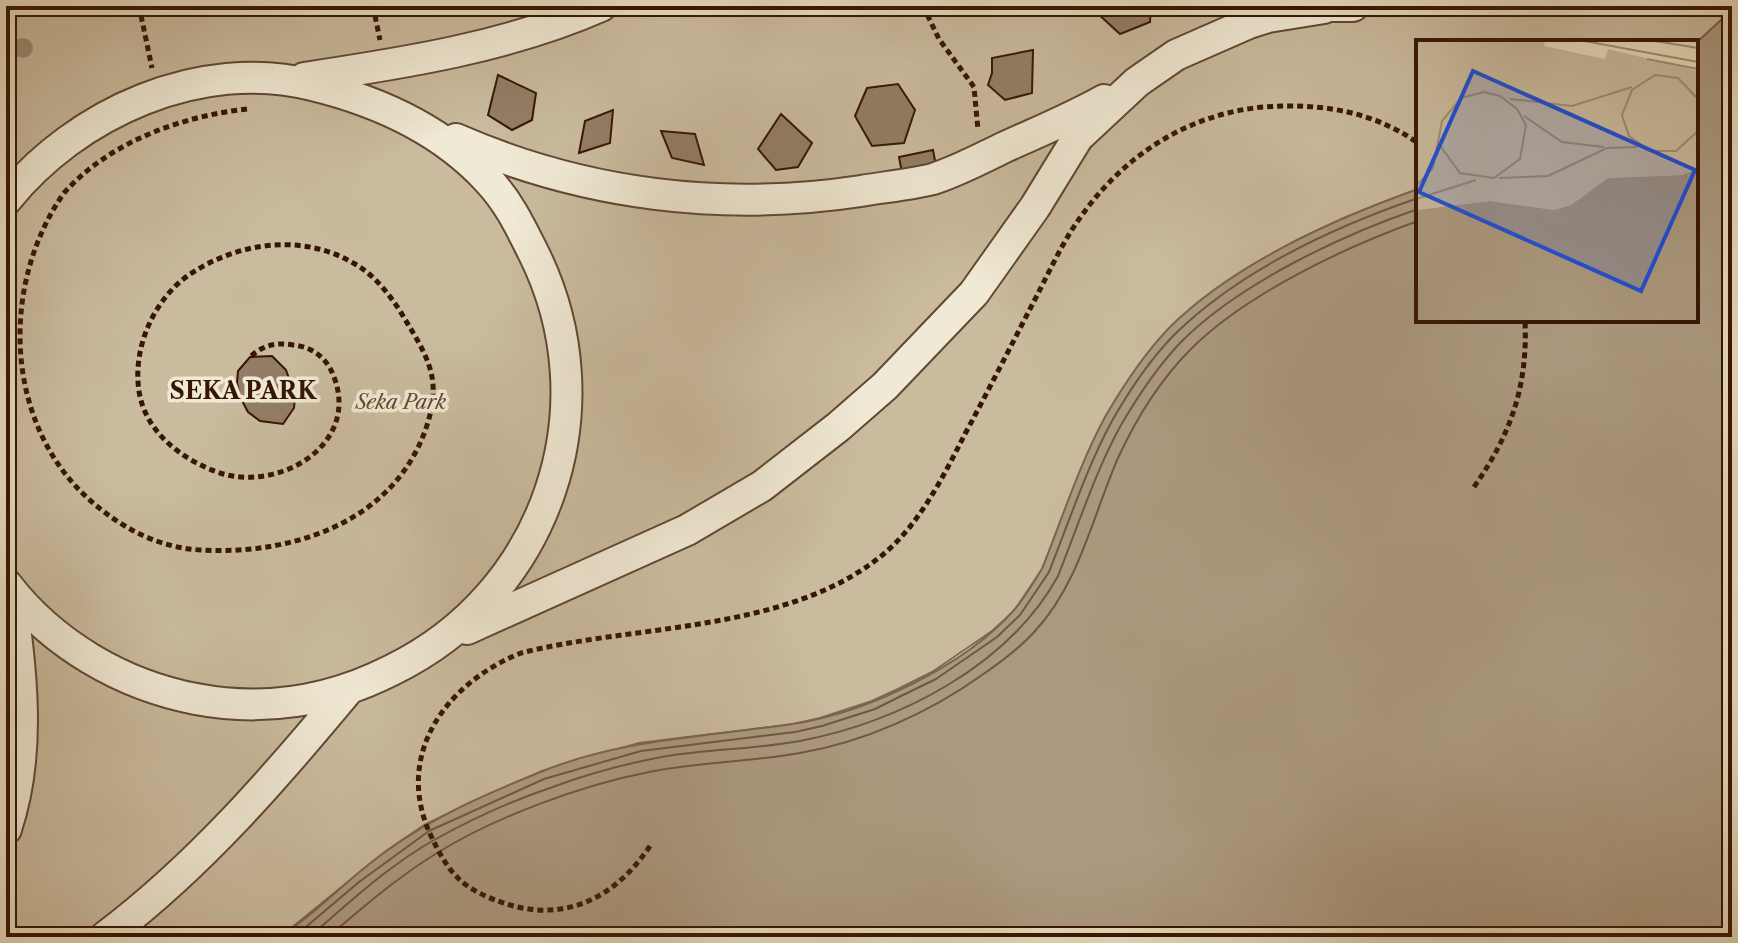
<svg xmlns="http://www.w3.org/2000/svg" width="1738" height="943" font-family="'Libre Caslon Text',serif">
<rect width="100%" height="100%" fill="#e8ddbd"/>
<filter id="stains"><feTurbulence type="fractalNoise" baseFrequency=".0025" numOctaves="4"/><feColorMatrix values="0 0 0 0 .2 0 0 0 0 .09 0 0 0 0 .02 0 0 0 .5 -.17"/></filter>
<radialGradient id="worn" r=".72"><stop offset=".6" stop-color="#630" stop-opacity="0"/><stop offset="1" stop-color="#630" stop-opacity=".3"/></radialGradient>
<path fill="#cabb9e" stroke="#806852" stroke-width="2" d="M 6,6 L 1732,6 L 1732,10 L 1696,43 L 1418,42 L 1418,189 L 1346,217 L 1297,240 L 1242,273 L 1192,308 L 1104,420 L 1042,569 L 1014,611 L 992,631 L 932,672 L 900,688 L 872,701 L 820,718 L 794,724 L 639,743 L 542,771 L 426,824 L 386,851 L 280,937 L 6,937 Z"/>
<path fill="#ab997f" stroke="#7c644f" stroke-width="2" d="M 1732,10 L 1732,937 L 280,937 C 318,912 350,876 388,850 C 433,817 486,794 538,773 C 619,739 706,737 792,724 C 866,713 965,666 1015,609 C 1025,597 1033,583 1042,569 C 1062,519 1079,465 1105,417 C 1123,386 1144,354 1169,328 C 1232,265 1334,219 1418,189 L 1418,320 L 1696,320 L 1696,43 Z"/>
<g fill="none" stroke-linecap="round" stroke-linejoin="round">
<path stroke="#705743" stroke-width="2" d="M 294,937 L 359,882 L 429,831 L 544,779 L 641,751 L 795,732 L 822,726 L 875,709 L 903,695 L 936,679 L 997,637 L 1020,615 L 1049,572 C 1069,522 1086,469 1112,421 C 1129,391 1151,358 1176,333 C 1240,271 1334,227 1418,198
M 309,937 C 349,903 388,866 434,840 C 470,820 511,801 550,788 C 587,774 628,763 667,756 C 711,749 756,749 800,741 C 898,722 1008,667 1058,576 C 1078,526 1095,472 1121,425 C 1138,396 1158,366 1181,342 C 1238,284 1342,235 1418,209
M 328,937 C 363,907 398,877 437,853 C 495,817 582,785 649,772 C 699,762 750,762 800,753 C 864,742 929,713 982,675 C 1001,662 1020,648 1035,631 C 1079,584 1093,515 1118,458 C 1136,419 1161,379 1191,349 C 1246,294 1345,247 1418,221"/>
</g>
<path fill="#937d66" stroke="#361507" stroke-width="2" d="M 1095,6 L 1151,6 L 1150,22 L 1120,34 L 1095,11 Z
M 1033,50 L 1032,93 L 1005,100 L 988,85 L 992,73 L 992,58 Z
M 498,75 L 536,93 L 532,120 L 512,130 L 488,115 Z
M 898,84 L 915,110 L 904,143 L 872,146 L 855,116 L 867,88 Z
M 613,110 L 610,143 L 579,153 L 585,121 Z
M 781,114 L 812,143 L 798,167 L 776,170 L 758,149 Z
M 661,131 L 695,134 L 704,165 L 672,158 Z
M 933,150 L 936,166 L 902,173 L 899,157 Z
M 272,356 L 286,370 L 295,396 L 294,408 L 283,424 L 260,421 L 248,412 L 240,397 L 237,383 L 238,371 L 250,357 Z"/>
<g fill="none" stroke-linecap="round" stroke-linejoin="round">
<g stroke="#624734" stroke-width="34">
<path id="street" d="M 1315,6 L 1353,6
M 304,78 C 404,63 508,47 601,6
M 456,139 C 584,195 723,212 861,191 C 884,187 909,185 933,179 C 958,171 982,158 1005,147 C 1038,132 1072,118 1104,100
M 6,200 C 76,113 200,57 312,85 C 378,101 441,129 488,180 C 508,201 520,226 533,252 C 611,407 548,594 392,670 C 331,701 264,712 196,699 C 122,685 52,644 6,584
M 467,629 L 687,530 L 762,486 L 838,427 L 885,386 L 974,293 L 1035,207 L 1078,137 L 1137,82 L 1176,55 L 1249,23 L 1268,17 L 1324,8
M 6,829 C 32,751 21,669 10,590
M 105,937 C 198,867 274,779 348,690"/>
</g>
<path stroke="#361507" stroke-width="5" stroke-dasharray="6 4" stroke-linecap="butt" d="M 139,6 L 152,68
M 373,6 L 380,40
M 923,6 L 939,39 L 974,87 L 978,130
M 247,109 C 182,116 109,142 64,193 C 0,284 3,425 92,502 C 123,529 160,548 201,550 C 287,555 384,526 421,441 C 429,423 436,398 432,377 C 429,360 419,342 409,326 C 396,303 378,277 355,264 C 305,234 243,241 195,271 C 156,294 132,346 139,391 C 145,432 182,460 220,473 C 279,492 360,445 334,377 C 327,358 313,347 293,345 C 276,342 263,345 250,357
M 1474,487 C 1511,434 1528,386 1525,320
M 650,846 C 614,900 561,925 498,901 C 484,896 467,888 457,877 C 445,865 438,850 431,836 C 393,755 446,683 521,653 C 635,624 784,633 880,557 C 919,526 943,477 965,434 C 988,391 1010,348 1032,305 C 1048,275 1062,242 1082,215 C 1125,155 1188,114 1263,107 C 1318,103 1371,110 1418,143"/>
<use href="#street" stroke="#f0e9d4" stroke-width="30"/>
</g>
<circle fill="#9e8a72" cx="23" cy="48" r="10"/>
<g text-anchor="middle" stroke-width="7" stroke-linejoin="round" paint-order="stroke">
<g font-size="20" font-style="italic" fill="#624734" stroke="#f0e9d4">
<text x="401" y="409">Seka Park</text>
</g>
<g font-size="24" font-weight="bold" fill="#361507" stroke="#f0e9d4">
<text x="243" y="399">SEKA PARK</text>
</g>
</g>
<g transform="translate(1416 40)">
<rect width="282" height="282" fill="#e8ddbd"/>
<path d="M 2,0 L 129,0 L 128,6 L 189,19 L 192,9 L 282,31 L 282,129 L 266,135 L 192,138 L 155,165 L 138,170 L 74,161 L 0,170 Z" fill="#cabb9e"/>
<path d="M 282,129 L 282,282 L 0,282 L 0,170 L 74,161 L 138,170 L 155,165 L 192,138 L 266,135 Z" fill="#ab997f"/>
<path fill="none" stroke="#a18d74" stroke-width="2" d="M 163,0 L 282,22M 233,0 L 282,8M 231,19 L 282,29M 94,59 L 156,66 L 216,47M 282,59 L 262,38 L 239,35 L 216,50 L 206,75 L 213,96 L 235,111 L 260,111 L 282,91M 108,76 L 146,102 L 188,107M 83,138 L 132,136 L 191,108 L 221,107M 0,146 L 17,128 L 26,81 L 45,58 L 68,52 L 84,56 L 101,69 L 110,85 L 104,119 L 78,138 L 44,133 L 25,107M 0,159 L 60,140"/>
<path fill="#1d4ed8" fill-opacity="0.15" stroke="#1d4ed8" stroke-width="4" d="M 57,31 L 279,130 L 225,251 L 3,152 Z"/>
<rect width="282" height="282" fill="none" stroke="#361507" stroke-width="4"/>
</g>
<rect width="1738" height="943" fill="none" stroke="#e8ddbd" stroke-width="32"/>
<rect x="8" y="8" width="1722" height="927" fill="none" stroke="#361507" stroke-width="4"/>
<rect x="16" y="16" width="1706" height="911" fill="none" stroke="#361507" stroke-width="2"/>
<rect width="100%" height="100%" filter="url(#stains)"/>
<rect width="100%" height="100%" fill="url(#worn)"/>
</svg>
